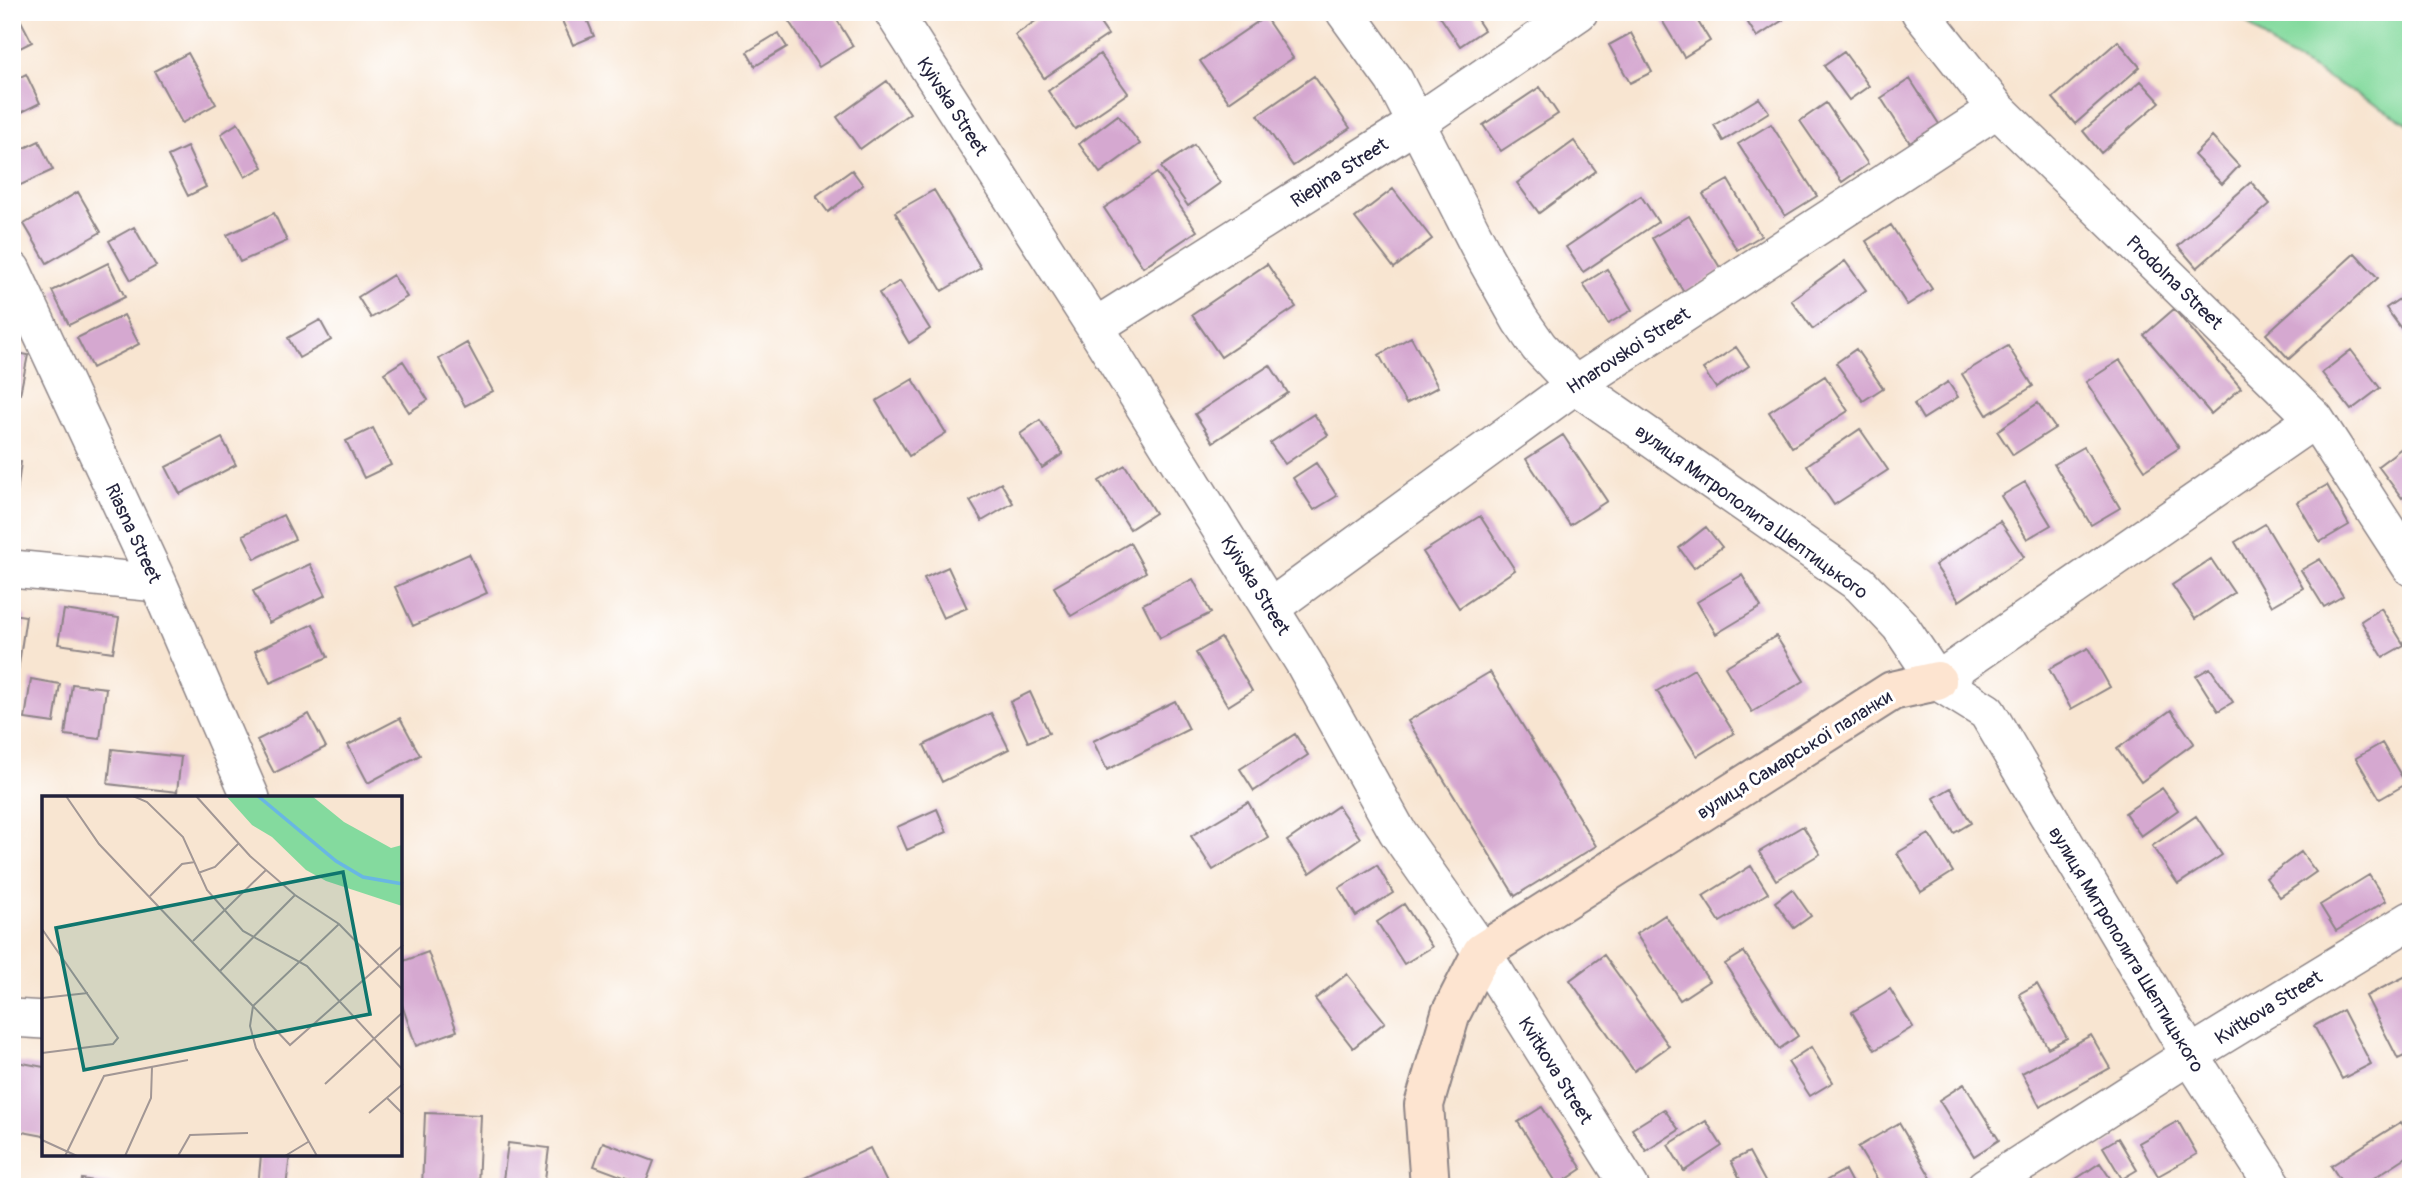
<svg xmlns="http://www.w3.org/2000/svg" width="2423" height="1199" font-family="Pangolin,sans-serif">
<rect width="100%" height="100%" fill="#fff"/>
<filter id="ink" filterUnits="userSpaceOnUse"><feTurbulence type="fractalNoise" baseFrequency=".0143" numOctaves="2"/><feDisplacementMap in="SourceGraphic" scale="14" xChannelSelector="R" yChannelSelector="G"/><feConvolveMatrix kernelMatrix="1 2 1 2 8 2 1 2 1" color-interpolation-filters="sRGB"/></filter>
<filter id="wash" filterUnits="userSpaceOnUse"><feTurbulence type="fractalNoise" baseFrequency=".00686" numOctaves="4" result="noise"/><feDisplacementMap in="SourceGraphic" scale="28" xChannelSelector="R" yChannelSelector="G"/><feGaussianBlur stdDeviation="1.57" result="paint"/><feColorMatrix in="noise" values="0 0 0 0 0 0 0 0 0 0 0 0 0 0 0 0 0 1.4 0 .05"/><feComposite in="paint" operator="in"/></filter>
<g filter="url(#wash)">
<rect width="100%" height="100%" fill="#f8e5d1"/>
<path fill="#84da9e" stroke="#537e6c" stroke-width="2" d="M 2234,12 L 2411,12 L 2411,125 L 2277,49 Z"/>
<g id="blocks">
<path fill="#d5a8d0" d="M 558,12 L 584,12 L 594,36 L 573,45 Z
M 800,12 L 832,12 L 853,46 L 819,67 L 788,20 Z
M 1049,12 L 1092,12 L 1108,35 L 1044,78 L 1015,35 Z
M 1437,12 L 1472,12 L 1484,30 L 1460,46 Z
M 1657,12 L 1692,12 L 1710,41 L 1684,57 Z
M 1741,12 L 1778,12 L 1783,20 L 1757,37 Z
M 1265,17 L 1293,58 L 1229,102 L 1200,61 Z
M 21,21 L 32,42 L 12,52 L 12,25 Z
M 778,33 L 787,47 L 755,66 L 747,52 Z
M 1631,33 L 1652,72 L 1630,83 L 1609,45 Z
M 2118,41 L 2140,67 L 2075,124 L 2053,98 Z
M 1844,52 L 1869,86 L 1849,100 L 1824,66 Z
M 188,53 L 216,104 L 182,123 L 154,71 Z
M 1100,54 L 1128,93 L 1075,129 L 1048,91 Z
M 26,74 L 40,103 L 12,117 L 12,81 Z
M 1314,76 L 1350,128 L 1293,166 L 1258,115 Z
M 1910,79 L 1939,124 L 1910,143 L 1881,98 Z
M 887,81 L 910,113 L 860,149 L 837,117 Z
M 2141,81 L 2160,102 L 2101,153 L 2083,131 Z
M 1540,87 L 1558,114 L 1501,151 L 1483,125 Z
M 1759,98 L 1769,112 L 1723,141 L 1714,125 Z
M 1826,103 L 1868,164 L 1842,182 L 1800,121 Z
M 1118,115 L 1140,144 L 1100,173 L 1079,144 Z
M 238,123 L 263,167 L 245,177 L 221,134 Z
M 1771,124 L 1817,196 L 1785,216 L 1738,144 Z
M 2212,137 L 2239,166 L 2222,184 L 2194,155 Z
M 39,141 L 53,170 L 12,189 L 12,154 Z
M 1574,141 L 1596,171 L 1539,213 L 1517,183 Z
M 1194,145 L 1220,183 L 1188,206 L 1161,167 Z
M 187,147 L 206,187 L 188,196 L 168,156 Z
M 852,170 L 863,185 L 828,212 L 816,196 Z
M 1157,173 L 1197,231 L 1143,267 L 1104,208 Z
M 1728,180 L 1761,236 L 1737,250 L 1703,194 Z
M 2251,182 L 2270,204 L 2197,268 L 2178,246 Z
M 1393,189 L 1432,239 L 1394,268 L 1355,218 Z
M 934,190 L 981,268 L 942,291 L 895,212 Z
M 78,192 L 101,232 L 47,263 L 24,224 Z
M 1641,196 L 1658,222 L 1583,272 L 1566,247 Z
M 274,213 L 287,241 L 240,262 L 227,235 Z
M 1689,216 L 1722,271 L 1684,293 L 1652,238 Z
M 1891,225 L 1932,289 L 1907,305 L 1866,241 Z
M 134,227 L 156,266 L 131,280 L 109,241 Z
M 2355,253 L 2378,278 L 2289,359 L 2266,334 Z
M 1845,261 L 1866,290 L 1813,329 L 1791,300 Z
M 108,263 L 125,297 L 69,325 L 52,291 Z
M 1267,264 L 1296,307 L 1221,357 L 1192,315 Z
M 1607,269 L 1632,310 L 1608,324 L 1583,284 Z
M 393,275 L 407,297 L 371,318 L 358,297 Z
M 900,281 L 930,329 L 909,343 L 879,293 Z
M 2411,291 L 2411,342 L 2386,308 Z
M 2174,309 L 2241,388 L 2211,414 L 2144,335 Z
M 124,315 L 139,344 L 92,368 L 77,338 Z
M 320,320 L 331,340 L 299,358 L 288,338 Z
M 1411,337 L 1438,387 L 1406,404 L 1379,355 Z
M 467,343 L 493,391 L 465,406 L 439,359 Z
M 2008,346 L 2033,386 L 1987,415 L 1962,374 Z
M 1736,347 L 1749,366 L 1716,388 L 1703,369 Z
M 1856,349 L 1883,388 L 1863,401 L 1836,363 Z
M 2351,350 L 2380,388 L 2351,410 L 2322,373 Z
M 12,352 L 28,355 L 20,394 L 12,393 Z
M 2120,360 L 2179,448 L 2145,470 L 2086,382 Z
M 403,361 L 428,400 L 409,412 L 384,373 Z
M 1270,365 L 1288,393 L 1213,442 L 1195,414 Z
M 1825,376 L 1848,411 L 1792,447 L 1769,412 Z
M 913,379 L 946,433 L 909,456 L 876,401 Z
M 1948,382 L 1958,397 L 1923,419 L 1914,404 Z
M 2038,403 L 2055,428 L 2013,455 L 1997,431 Z
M 1314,414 L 1328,435 L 1285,464 L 1270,443 Z
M 1040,420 L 1063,454 L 1042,468 L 1020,434 Z
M 373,428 L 391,465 L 364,478 L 346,441 Z
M 1860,429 L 1888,470 L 1834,505 L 1807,465 Z
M 1563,435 L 1607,501 L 1570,525 L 1526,459 Z
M 222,438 L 236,465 L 180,494 L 166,467 Z
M 2411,441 L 2411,491 L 2402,498 L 2378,466 Z
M 2084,447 L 2120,508 L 2091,525 L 2054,464 Z
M 12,460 L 21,462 L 16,501 L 12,500 Z
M 1316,463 L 1337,496 L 1314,510 L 1293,478 Z
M 1125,465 L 1155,513 L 1130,529 L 1099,481 Z
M 2025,482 L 2051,525 L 2027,539 L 2001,496 Z
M 1001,483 L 1013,503 L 982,521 L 970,501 Z
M 2327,485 L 2349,525 L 2320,542 L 2297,502 Z
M 283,515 L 295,539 L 255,559 L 243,535 Z
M 1480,516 L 1515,570 L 1459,608 L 1423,552 Z
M 2000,521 L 2024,557 L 1959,601 L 1935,565 Z
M 2265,524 L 2303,588 L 2272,606 L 2235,542 Z
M 1706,527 L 1722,547 L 1694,568 L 1679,548 Z
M 1130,543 L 1146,572 L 1071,616 L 1054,587 Z
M 469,554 L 487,593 L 413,626 L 395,587 Z
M 2211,559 L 2234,593 L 2195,619 L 2172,585 Z
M 2320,559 L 2343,596 L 2324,607 L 2301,570 Z
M 310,564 L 326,595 L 269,623 L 253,591 Z
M 948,567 L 967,608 L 943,618 L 924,578 Z
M 1742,575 L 1761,607 L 1716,634 L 1697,602 Z
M 1193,579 L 1211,613 L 1160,638 L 1143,604 Z
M 2381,608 L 2404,645 L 2383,657 L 2361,621 Z
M 64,610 L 119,618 L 113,652 L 58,644 Z
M 12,614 L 26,616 L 16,685 L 12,685 Z
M 313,624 L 328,657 L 270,683 L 255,651 Z
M 1776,636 L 1804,681 L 1752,712 L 1725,667 Z
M 1221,638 L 1252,691 L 1228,706 L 1196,653 Z
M 2088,648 L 2110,687 L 2071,709 L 2049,669 Z
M 2210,668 L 2233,702 L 2218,711 L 2196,676 Z
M 1694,669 L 1734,733 L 1697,756 L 1657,691 Z
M 1490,672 L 1596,846 L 1515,896 L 1408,721 Z
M 31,679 L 60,684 L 54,723 L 25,719 Z
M 72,684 L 106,688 L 100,739 L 65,735 Z
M 1030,692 L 1049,733 L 1028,742 L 1010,702 Z
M 1175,701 L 1189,729 L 1107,770 L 1093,741 Z
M 2171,710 L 2194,743 L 2141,782 L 2117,749 Z
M 991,713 L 1009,749 L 942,782 L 924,745 Z
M 309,714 L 326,747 L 274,773 L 257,740 Z
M 400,718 L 420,755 L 368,783 L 348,745 Z
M 1295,734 L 1308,755 L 1254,791 L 1240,769 Z
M 2382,743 L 2406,784 L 2380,799 L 2356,758 Z
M 112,749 L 181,757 L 177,792 L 108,784 Z
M 1951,788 L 1971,823 L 1954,833 L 1934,798 Z
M 2162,788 L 2178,810 L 2141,836 L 2125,813 Z
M 1248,802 L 1268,837 L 1213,870 L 1191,836 Z
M 1338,806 L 1360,838 L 1310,873 L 1287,841 Z
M 937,809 L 947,832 L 907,850 L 897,827 Z
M 2196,816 L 2222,855 L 2178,884 L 2152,846 Z
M 1803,826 L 1820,854 L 1776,880 L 1759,852 Z
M 1929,834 L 1953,872 L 1921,892 L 1897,853 Z
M 2301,852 L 2316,872 L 2280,897 L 2266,878 Z
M 1377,865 L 1393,893 L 1356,916 L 1339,888 Z
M 1751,866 L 1768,893 L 1720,922 L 1703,896 Z
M 2369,875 L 2386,901 L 2336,931 L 2320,905 Z
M 1792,889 L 1811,916 L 1794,928 L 1775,902 Z
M 1404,904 L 1432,947 L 1404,964 L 1377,922 Z
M 1665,915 L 1709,981 L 1680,1000 L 1636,934 Z
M 428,952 L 457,1031 L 416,1046 L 401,1002 L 401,962 Z
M 1744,952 L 1798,1036 L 1779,1049 L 1725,964 Z
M 1604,955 L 1669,1046 L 1634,1071 L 1570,980 Z
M 1347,974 L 1385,1022 L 1353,1048 L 1315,999 Z
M 2408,975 L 2411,981 L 2411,1053 L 2398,1059 L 2366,996 Z
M 2037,984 L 2067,1038 L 2048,1048 L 2019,994 Z
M 1890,989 L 1913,1027 L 1875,1050 L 1852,1012 Z
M 2343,1010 L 2371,1064 L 2342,1079 L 2314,1026 Z
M 2091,1035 L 2110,1068 L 2040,1107 L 2022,1073 Z
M 1811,1047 L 1833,1082 L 1810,1096 L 1788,1062 Z
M 12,1061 L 44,1067 L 44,1136 L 12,1130 Z
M 1964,1084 L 1999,1140 L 1974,1156 L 1939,1100 Z
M 1542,1107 L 1582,1169 L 1558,1185 L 1518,1122 Z
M 1664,1109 L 1679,1130 L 1646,1151 L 1632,1129 Z
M 425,1113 L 481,1115 L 478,1187 L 422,1187 Z
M 1706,1121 L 1722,1146 L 1684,1171 L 1668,1145 Z
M 2178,1121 L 2197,1154 L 2158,1176 L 2139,1143 Z
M 2401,1122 L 2411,1138 L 2411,1154 L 2360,1187 L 2345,1187 L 2331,1166 Z
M 1899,1123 L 1934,1183 L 1928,1187 L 1882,1187 L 1858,1147 Z
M 2118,1138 L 2137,1170 L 2122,1179 L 2103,1147 Z
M 603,1142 L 654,1161 L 645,1185 L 594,1166 Z
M 508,1143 L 549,1148 L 544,1187 L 502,1187 Z
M 870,1148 L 889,1187 L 802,1187 L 799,1181 Z
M 1749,1152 L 1768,1187 L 1744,1187 L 1731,1161 Z
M 261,1155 L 290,1155 L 286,1187 L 258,1187 Z
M 2100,1163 L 2116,1187 L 2072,1187 L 2070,1183 Z
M 1845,1170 L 1854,1187 L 1815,1187 Z
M 82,1179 L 120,1185 L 120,1187 L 81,1187 Z"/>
</g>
</g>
<g filter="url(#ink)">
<use href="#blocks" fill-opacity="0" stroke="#8d8486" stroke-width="2"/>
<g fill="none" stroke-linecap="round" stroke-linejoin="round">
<g stroke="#8d8486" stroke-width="40">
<path id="street" d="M 893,12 L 1095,327 L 1304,663 L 1397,831 L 1482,952 L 1630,1187
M 1345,12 L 1394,80 L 1484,256 L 1520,320 L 1539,347 L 1575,385 L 1860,584 L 1900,626 L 1937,681 L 1987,712 L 2190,1055 L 2274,1187
M 1920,12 L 1997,109 L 2315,419 L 2411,567
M 12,270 L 158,583 L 251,798
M 1095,327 L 1415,124 L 1579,12
M 12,569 L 158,583
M 1270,608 L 1575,385 L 1997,109
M 1937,681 L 2315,419
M 12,1018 L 44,1020
M 1985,1187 L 2190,1055 L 2411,920"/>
</g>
<g stroke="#8d8486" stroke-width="42">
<path id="secondary" d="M 1430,1187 L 1424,1105 L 1451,1013 L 1482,952 L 1892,691 L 1937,681"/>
</g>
<use href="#street" stroke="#fff" stroke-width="37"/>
<use href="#secondary" stroke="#fde4d0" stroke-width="38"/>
</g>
</g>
<g text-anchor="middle" stroke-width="6" stroke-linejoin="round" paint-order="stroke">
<g font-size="19" fill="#22223b" stroke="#fff">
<text transform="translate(953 106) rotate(57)" y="7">Kyivska Street</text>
<text transform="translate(1339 172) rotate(-33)" y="7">Riepina Street</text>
<text transform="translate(2175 282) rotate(44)" y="7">Prodolna Street</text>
<text transform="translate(1628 350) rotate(-33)" y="7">Hnarovskoi Street</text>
<text transform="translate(1752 511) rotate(36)" y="7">вулиця Митрополита Шептицького</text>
<text transform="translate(134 533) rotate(65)" y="7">Riasna Street</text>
<text transform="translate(1256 585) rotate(58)" y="7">Kyivska Street</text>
<text transform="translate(1794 754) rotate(-32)" y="7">вулиця Самарської паланки</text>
<text transform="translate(2127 949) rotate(59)" y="7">вулиця Митрополита Шептицького</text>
<text transform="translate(2268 1007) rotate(-32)" y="7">Kvitkova Street</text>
<text transform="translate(1556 1070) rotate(58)" y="7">Kvitkova Street</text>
</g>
</g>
<g transform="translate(42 796)">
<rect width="360" height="360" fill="#f8e5d1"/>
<path d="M 184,0 L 270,0 L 302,26 L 349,52 L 360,49 L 360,110 L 284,85 L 264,74 L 230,41 L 210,29 Z" fill="#84da9e"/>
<path fill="none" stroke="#69b7e3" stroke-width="3.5" d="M 216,0 L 294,65 L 321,81 L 361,88"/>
<path fill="none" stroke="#a29795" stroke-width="2" d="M 24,0 L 57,48 L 248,249 L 361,149M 91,0 L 105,6 L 141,41 L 165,94 L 201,135 L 265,170 L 361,274M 154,0 L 208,60 L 253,99 L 297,128 L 361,194M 156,77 L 173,71 L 196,48M 108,100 L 140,68 L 153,66M 0,133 L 76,242 L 71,248 L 0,257M 151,145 L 224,74M 178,175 L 253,99M 0,202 L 46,197M 211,210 L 208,230 L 214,252 L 275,360M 211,210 L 297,128M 283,288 L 361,216M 345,302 L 361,318M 327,317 L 361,288M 0,344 L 35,360M 23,360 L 62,280 L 146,264M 83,360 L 109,302 L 110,271M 136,360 L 148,339 L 206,337M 243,360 L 266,346"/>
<path fill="#0f766e" fill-opacity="0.15" stroke="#0f766e" stroke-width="3.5" d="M 301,76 L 328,218 L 42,274 L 14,132 Z"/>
<rect width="360" height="360" fill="none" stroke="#22223b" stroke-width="3.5"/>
</g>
<rect width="2423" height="1199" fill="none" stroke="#fff" stroke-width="42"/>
</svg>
